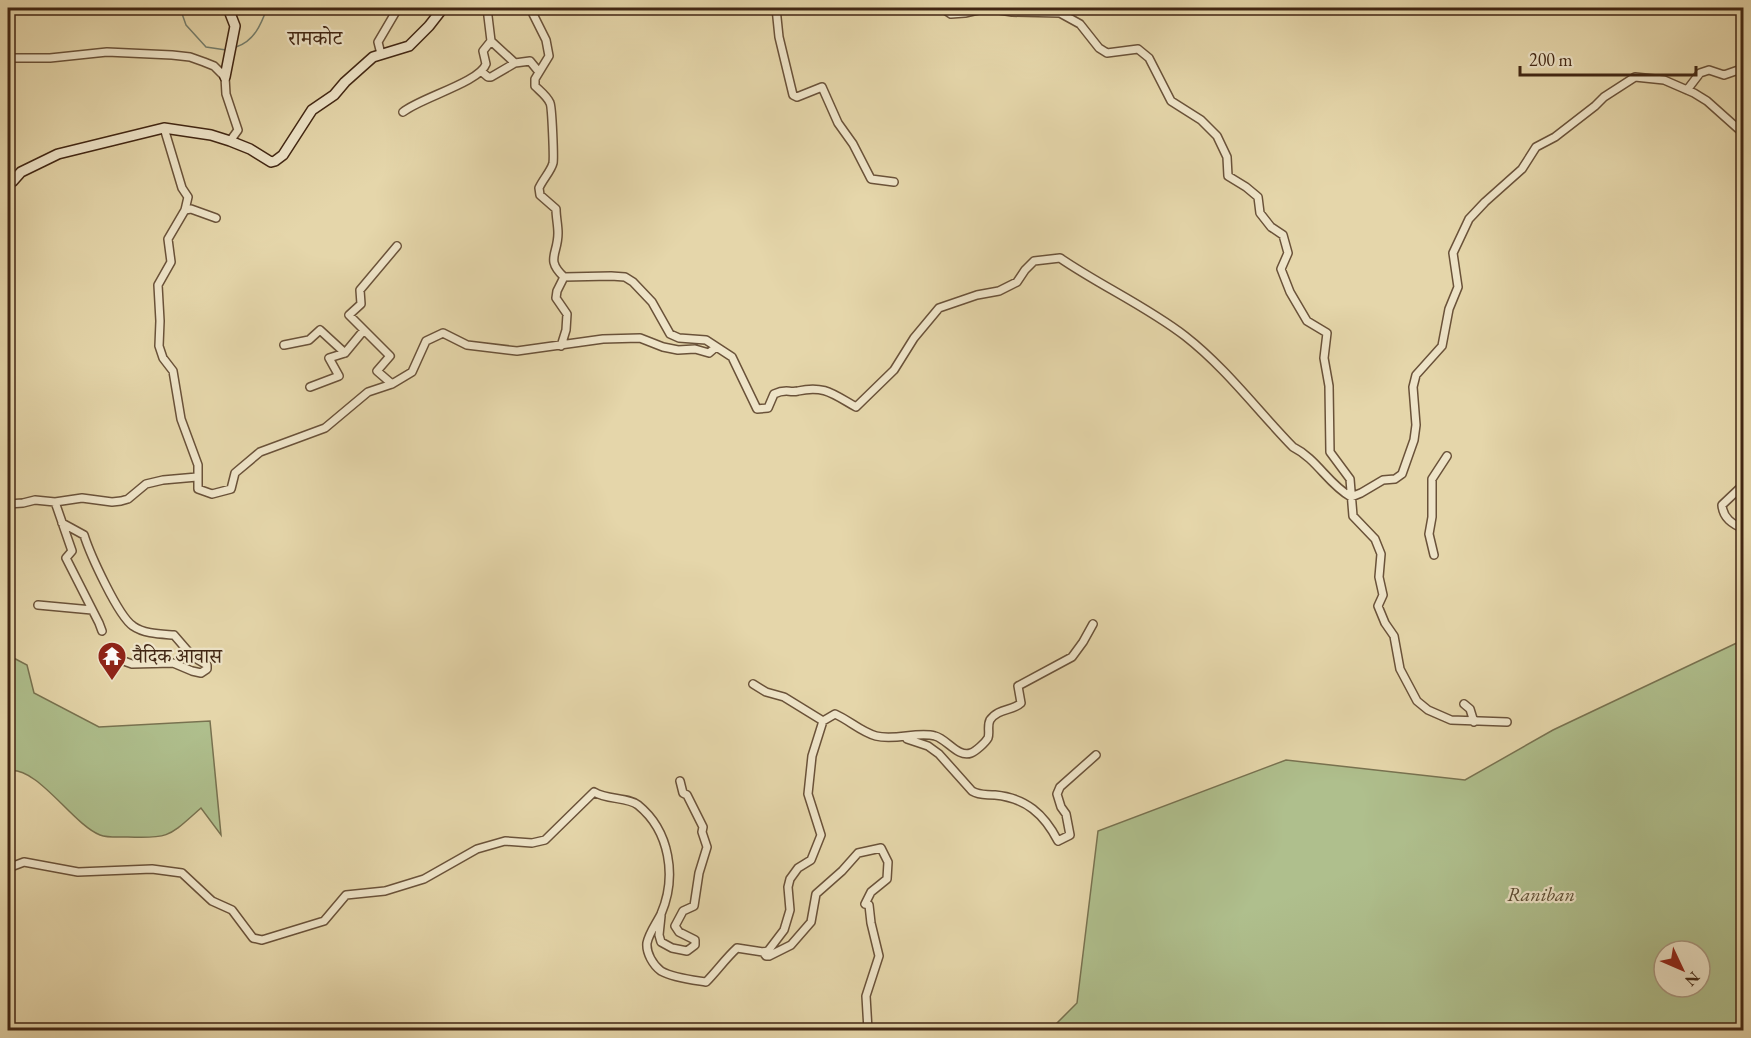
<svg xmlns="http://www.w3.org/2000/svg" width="1751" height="1038" font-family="'EB Garamond','Noto Serif Devanagari',serif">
<rect width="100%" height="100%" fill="#e5d6aa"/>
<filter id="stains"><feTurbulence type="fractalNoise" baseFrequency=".00333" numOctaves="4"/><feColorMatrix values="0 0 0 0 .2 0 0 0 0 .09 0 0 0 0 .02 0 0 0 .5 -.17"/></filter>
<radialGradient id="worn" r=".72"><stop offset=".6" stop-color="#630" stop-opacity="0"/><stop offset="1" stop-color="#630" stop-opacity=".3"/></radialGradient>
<path fill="#afbf8d" stroke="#787250" stroke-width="1.5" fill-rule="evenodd" d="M 1743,640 L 1743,1030 L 1050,1030 L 1077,1003 L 1098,831 L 1286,760 L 1465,780 L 1553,730 ZM 1664,951 L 1700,951 L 1700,987 L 1664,987 Z
M 8,655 L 27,665 L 34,693 L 99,727 L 210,721 L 221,835 L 201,808 C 170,835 171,839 128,837 C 119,837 108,838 100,835 C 72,824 37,765 8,771 Z"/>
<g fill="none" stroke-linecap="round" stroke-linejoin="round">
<path stroke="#747e6d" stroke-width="1.5" d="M 180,8 L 186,25 L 206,47 L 226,50
M 236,47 C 254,41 261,25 267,8"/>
<g stroke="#6a5239" stroke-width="10">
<path id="street" d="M 487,8 L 491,41 L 515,63 L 530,61 L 539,72
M 530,8 L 546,40 L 549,56 L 535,79 L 535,86 C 540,91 547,96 550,103 C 552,107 554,158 553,163 C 551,171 543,179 539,188 L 540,195 L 556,209 C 556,217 558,225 558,233 C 558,255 545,259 564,277 L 611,276 L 625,277 L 633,282 L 652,302 L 670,334 L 679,338 L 706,340 L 732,357 L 757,409 L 768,408 L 774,394 C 787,388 788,393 798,391 C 824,385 833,394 856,407 L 894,370 L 914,338 L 939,308 L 977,295 L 999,291 L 1017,282 L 1025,270 L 1034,261 L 1060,258 C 1101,286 1146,306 1185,336 C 1226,368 1257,410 1293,447 C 1317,459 1328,484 1351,497
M 776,8 L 779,37 L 793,95 L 797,97 L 822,87 L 838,123 L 853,144 L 871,179 L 894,182
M 942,8 L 951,14 L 965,13 L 987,8 L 1012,12 L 1060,13 L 1080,24 L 1099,48 L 1107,53 L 1138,49 L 1149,58 L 1171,101 L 1201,120 L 1217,136 L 1227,157 L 1228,176 L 1246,187 L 1258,197 L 1260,213 L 1271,227 L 1283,235 L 1288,253 L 1281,269 L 1290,292 L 1307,321 L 1327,333 L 1324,358 L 1329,386 L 1330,452 L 1350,479 L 1353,516 L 1375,539 L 1381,554 L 1379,577 L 1383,595 L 1378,606 L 1385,623 L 1394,636 L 1400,669 L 1417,701 L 1428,710 L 1451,720 L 1507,722
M 381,54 L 378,42 L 398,8
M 8,58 L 50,58 L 107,52 L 172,55 L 190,57 L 204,62 L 214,66 L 225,77 L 226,94 L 238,130 L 230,141
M 482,72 L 488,77 L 491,77 L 515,63
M 1687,90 L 1700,73 L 1709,70 L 1724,75 L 1744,68
M 403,112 C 420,98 480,82 486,64 L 483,51 L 491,41
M 164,128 L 182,188 L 188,197 L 185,210 L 168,239 L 171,262 L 158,285 L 160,321 L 159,346 L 163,358 L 173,371 L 181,419 L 198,465 L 198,489 L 212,494 L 231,489 L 235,473 L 260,452 L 325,428 L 368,392 L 392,384 L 412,372 L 426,341 L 443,333 L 467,345 L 517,351 L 603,339 L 640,338 L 663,347 L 678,350 L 695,349 L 709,353 L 716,347
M 8,168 L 13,181
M 185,210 L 191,209 L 216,218
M 284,345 L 309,340 L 320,330 L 345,353 L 364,330
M 561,346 L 566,330 L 567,314 L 556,298 L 557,291 L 564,277
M 392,384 L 377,371 L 390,356 L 349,315 L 361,304 L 360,290 L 397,246
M 310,387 L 339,376 L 329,358 L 345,353
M 1744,487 L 1741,487 L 1722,505 C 1723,518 1732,524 1744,529
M 1351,497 L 1361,493 L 1383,480 L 1395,479 L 1402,474 L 1414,440 L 1416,425 L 1413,387 L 1416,375 L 1442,346 L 1449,309 L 1458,287 L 1453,253 L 1469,219 L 1485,202 L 1522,169 L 1536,147 L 1555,137 L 1595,106 L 1604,97 L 1635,77 L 1664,80 L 1694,93 L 1707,101 L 1744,134
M 55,502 L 72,551 L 66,558 L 99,623 L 102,631
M 8,504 L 23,503 L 35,500 L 55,502 L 82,498 L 112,502 L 121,501 L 128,499 L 146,484 L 163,480 L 197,477
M 62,523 L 84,535 C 90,554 118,616 133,626 C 144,634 161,634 174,635 L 193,657 L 207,665 L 207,669 L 201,673 L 192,671 L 173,663 L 132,664 L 104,654
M 1434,555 L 1429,534 L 1432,517 L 1432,479 L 1447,456
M 38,605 L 92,610
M 753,684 L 766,692 L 784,697 L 823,721
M 1464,704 L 1470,709 L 1474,722
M 907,739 L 928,746 L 939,754 L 972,791 C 980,796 986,794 995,795 C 1026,798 1044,814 1058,841 L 1070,835 L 1066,814 L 1061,807 L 1057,794 L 1060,787 L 1096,755
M 8,868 L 24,862 L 78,872 L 152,869 L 182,873 L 212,901 L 232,910 L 253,938 L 262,940 L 324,921 L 346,895 L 385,891 L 424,879 L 477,849 L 505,841 L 532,843 L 545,840 L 594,792 C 607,800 628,797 638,805 C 670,831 677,877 661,914 C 656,924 649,933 647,943 C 646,953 653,965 661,971 C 673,978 693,980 706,982 C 717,971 725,959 737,948 L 763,952 L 768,951 L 784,930 L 790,910 L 788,887 L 790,879 L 798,868 L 811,860 L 821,835 L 808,794 L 812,756 L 823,721 L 835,714 C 849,720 861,732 876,736 C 895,741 918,731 935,736 C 947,739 958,758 971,753 C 976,751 985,743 988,738 C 990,733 987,726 990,720 C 998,708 1013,711 1021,703 L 1018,686 L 1072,657 L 1083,642 L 1093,624
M 661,916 L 659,935 L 661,942 L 672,948 L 687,951 L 695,945 L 695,940 L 679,932 L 675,926 L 683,911 L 694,906 L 699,873 L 707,847 L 702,832 L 703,827 L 687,795 L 683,793 L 680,781
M 763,952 L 766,956 L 769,956 L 791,945 L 811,922 L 816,894 L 842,871 L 858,853 L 881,848 L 888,862 L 887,879 L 871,892 L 865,904 L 869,905 L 871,923 L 879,956 L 866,996 L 868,1030"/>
</g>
<g stroke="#412613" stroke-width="12">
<path id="secondary" d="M 225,77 L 235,26 L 228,8
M 8,184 L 13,181 L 21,172 L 58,154 L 164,128 L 211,135 L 230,141 L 250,149 L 271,162 L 275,161 L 283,155 L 312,110 L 334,95 L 345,82 L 373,57 L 409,46 L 429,26 L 443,8"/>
</g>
<use href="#street" stroke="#eee4c8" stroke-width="7"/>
<use href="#secondary" stroke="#eee4c8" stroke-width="9"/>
</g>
<defs>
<g id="temple-pin" transform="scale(1.5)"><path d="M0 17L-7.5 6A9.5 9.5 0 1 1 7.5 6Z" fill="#8f2418" stroke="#eee4c8"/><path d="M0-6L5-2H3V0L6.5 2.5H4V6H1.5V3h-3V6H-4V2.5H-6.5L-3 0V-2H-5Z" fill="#fff"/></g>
</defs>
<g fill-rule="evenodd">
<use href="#temple-pin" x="112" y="656"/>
</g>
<g text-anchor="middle" stroke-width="4.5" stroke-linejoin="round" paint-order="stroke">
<g font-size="20" fill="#412613" stroke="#eee4c8" text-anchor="start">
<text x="133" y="663">वैदिक आवास</text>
</g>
<g font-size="20" font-style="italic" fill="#5c4c32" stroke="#eee4c8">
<text x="1541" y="901">Raniban</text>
</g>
<g font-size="21" fill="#412613" stroke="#eee4c8">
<text x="315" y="45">रामकोट</text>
</g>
</g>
<rect width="1751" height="1038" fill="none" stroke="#e5d6aa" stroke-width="30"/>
<rect x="9" y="9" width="1733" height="1020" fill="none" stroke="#412613" stroke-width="3"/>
<rect x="15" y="15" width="1721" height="1008" fill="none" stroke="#412613" stroke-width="1.5"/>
<g transform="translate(1682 969) rotate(134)"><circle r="28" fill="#eee4c8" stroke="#a99880" stroke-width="1.5"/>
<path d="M0-4.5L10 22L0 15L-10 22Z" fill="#8f2418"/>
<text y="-9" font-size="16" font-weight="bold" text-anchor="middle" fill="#412613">N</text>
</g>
<path d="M1520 66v9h176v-9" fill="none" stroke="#412613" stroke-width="3"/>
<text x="1529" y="66" font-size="18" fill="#412613" stroke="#eee4c8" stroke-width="4.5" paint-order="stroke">200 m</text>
<rect width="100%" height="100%" filter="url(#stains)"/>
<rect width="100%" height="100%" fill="url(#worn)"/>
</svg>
